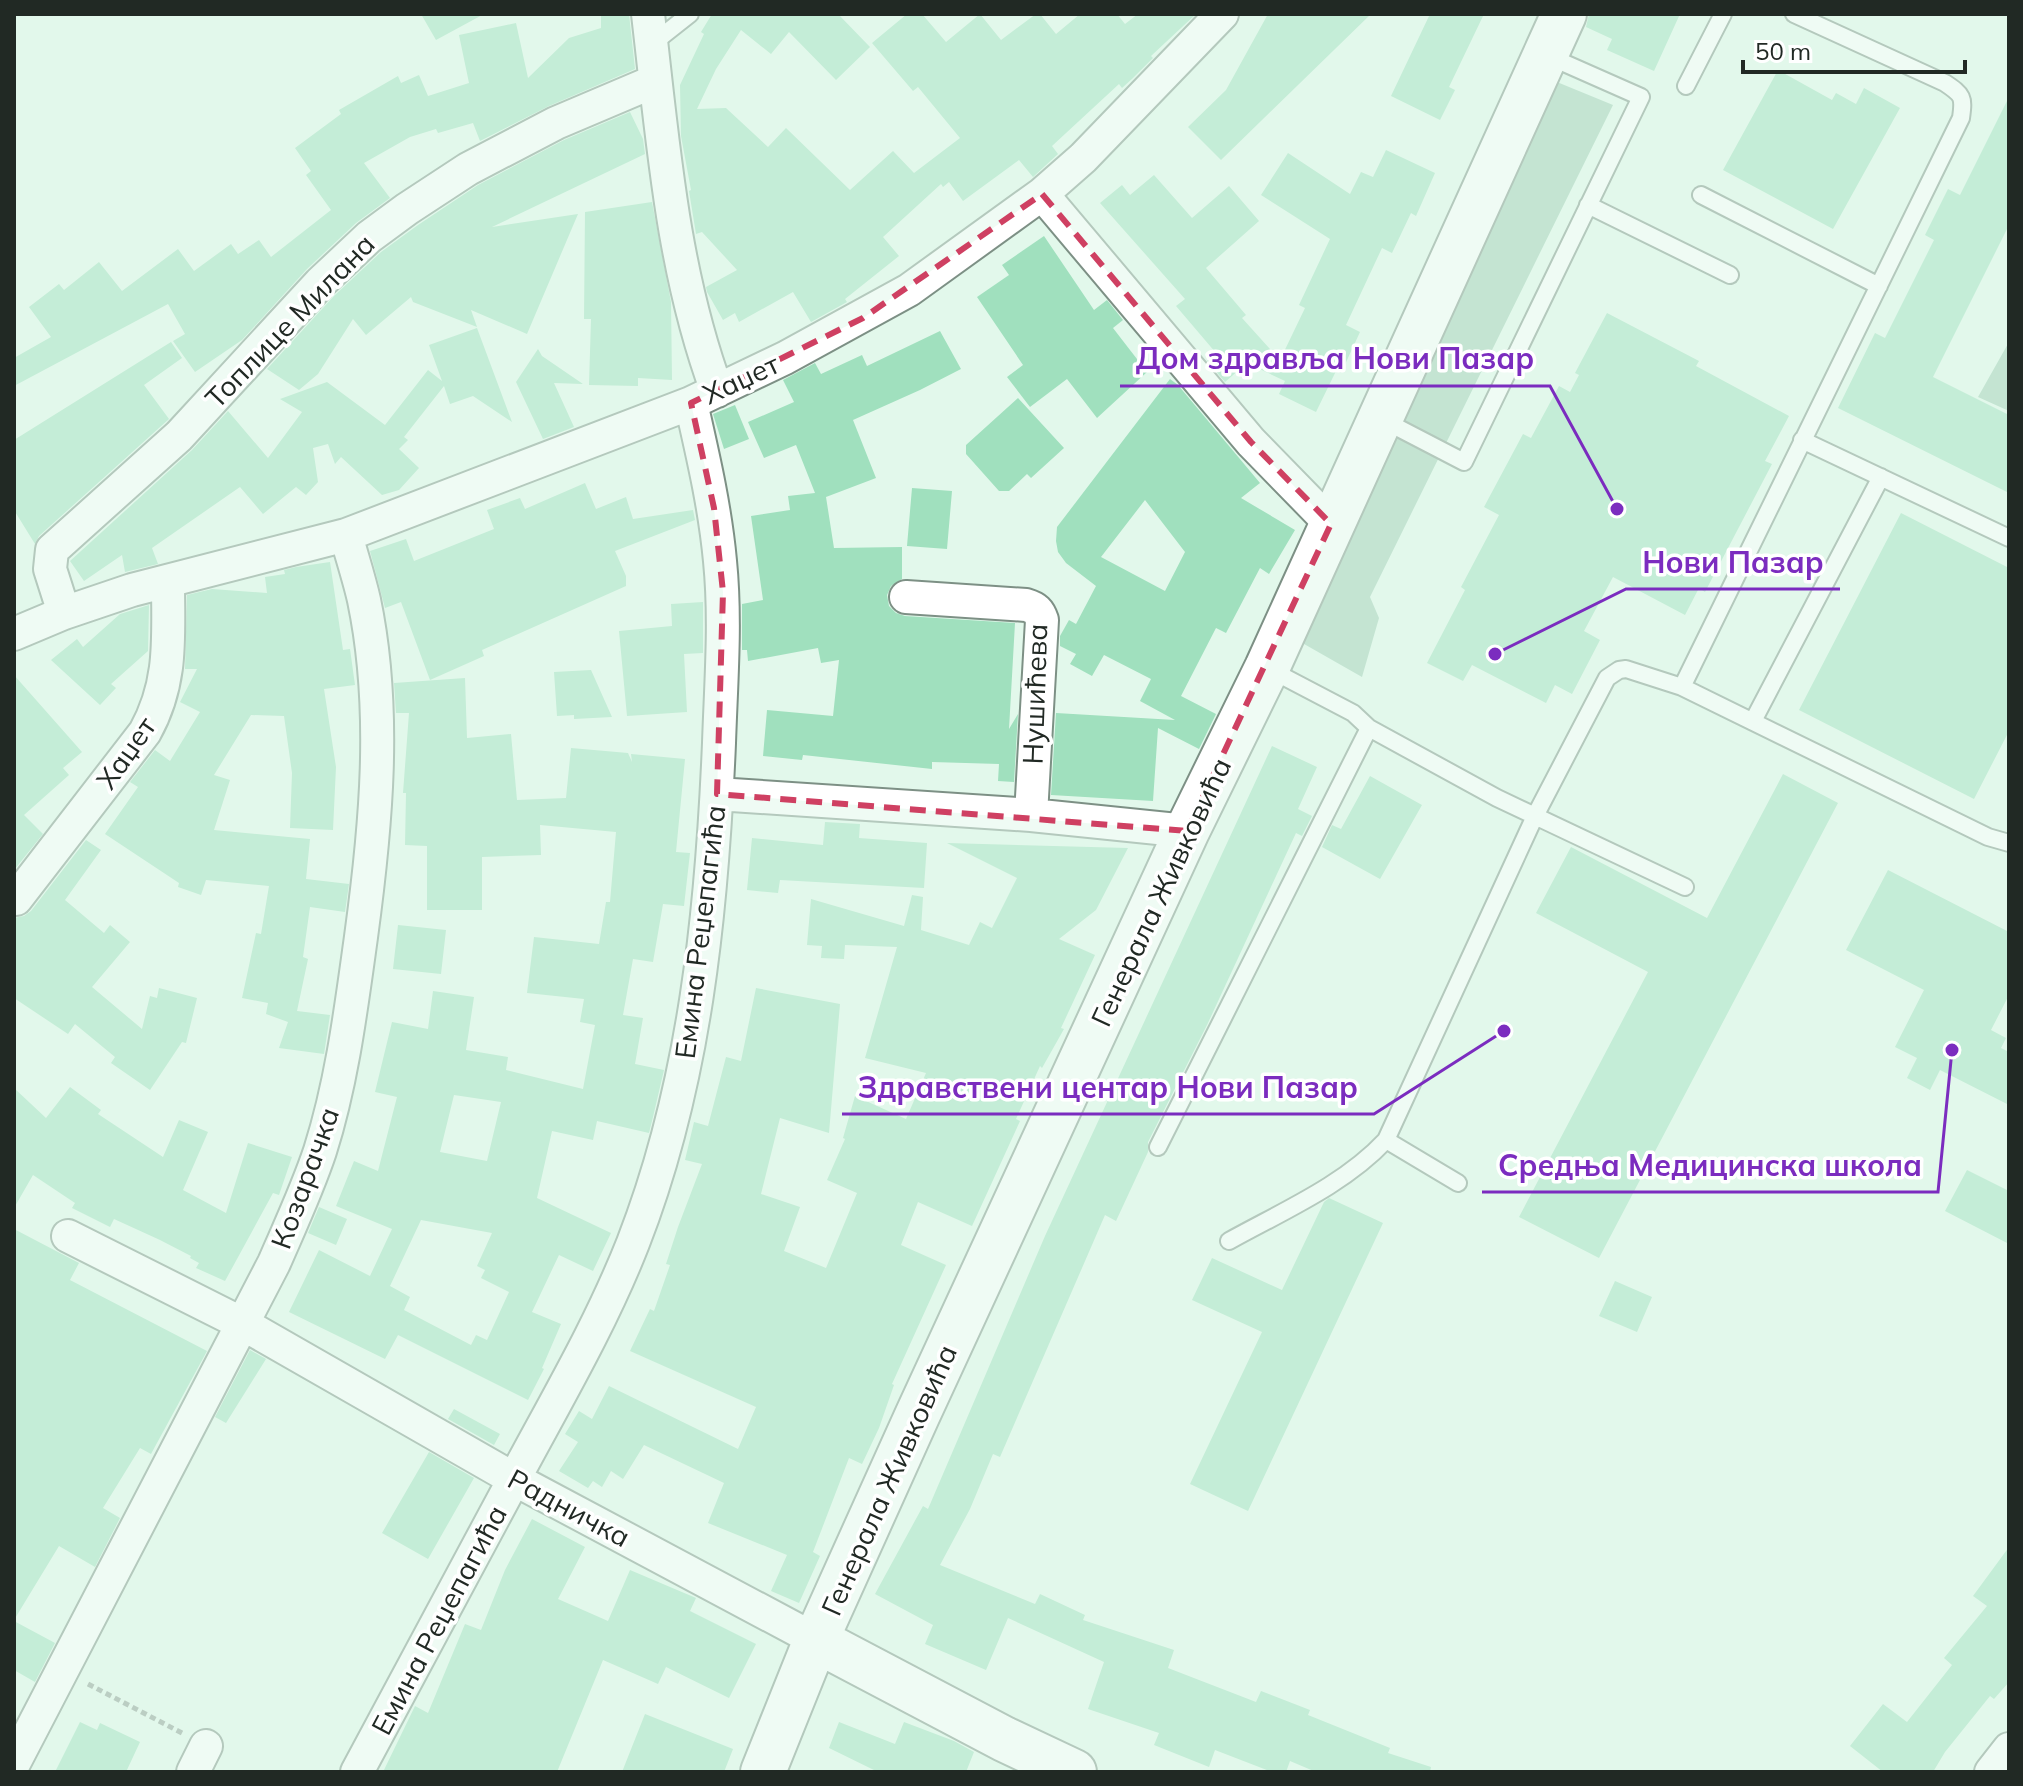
<svg xmlns="http://www.w3.org/2000/svg" width="2023" height="1786" font-family="Mulish,sans-serif">
<rect width="100%" height="100%" fill="#e2f8eb"/>
<path fill="#9fcdb4" d="M 1535,73 L 1613,105 L 1370,597 L 1379,618 L 1362,677 L 1283,632 Z
M 2009,342 L 2009,411 L 1978,397 Z"/>
<path fill="#a0e0be" fill-rule="evenodd" d="M 421,14 L 484,14 L 436,40 Z
M 601,14 L 629,14 L 635,69 L 549,106 L 480,141 L 473,123 L 438,133 L 436,129 L 410,137 L 364,163 L 390,198 L 356,223 L 307,269 L 242,340 L 195,372 L 173,341 L 185,334 L 168,304 L 14,386 L 14,358 L 51,337 L 29,307 L 59,284 L 64,290 L 99,262 L 122,291 L 178,249 L 194,271 L 231,244 L 238,254 L 259,240 L 271,257 L 331,210 L 306,175 L 311,171 L 295,148 L 341,114 L 339,110 L 398,76 L 401,83 L 419,75 L 428,96 L 469,83 L 459,35 L 516,23 L 528,78 L 569,38 L 601,28 Z
M 712,14 L 838,14 L 870,47 L 836,80 L 789,32 L 771,54 L 741,30 L 716,69 L 697,109 L 726,108 L 768,147 L 786,128 L 850,190 L 893,151 L 914,173 L 960,138 L 918,87 L 913,91 L 872,43 L 907,14 L 922,14 L 946,42 L 980,14 L 1001,40 L 1036,14 L 1040,14 L 1056,34 L 1080,14 L 1117,14 L 1125,24 L 1138,14 L 1196,14 L 1151,56 L 1153,58 L 1133,78 L 1122,88 L 1119,84 L 1052,146 L 1058,154 L 1033,177 L 1019,160 L 963,201 L 949,182 L 943,187 L 941,184 L 883,237 L 899,256 L 845,299 L 847,302 L 811,322 L 793,292 L 739,322 L 735,313 L 723,320 L 707,292 L 706,287 L 737,270 L 702,232 L 696,234 L 689,191 L 691,190 L 681,136 L 680,85 L 704,34 L 701,32 Z
M 1268,14 L 1371,14 L 1221,160 L 1188,127 L 1226,90 Z
M 1430,14 L 1484,14 L 1449,87 L 1455,90 L 1440,120 L 1391,96 Z
M 1589,14 L 1680,14 L 1654,71 L 1607,50 L 1612,39 L 1586,27 Z
M 1778,70 L 1832,100 L 1836,93 L 1856,104 L 1864,88 L 1900,108 L 1833,229 L 1723,170 Z
M 2009,97 L 2009,225 L 1933,377 L 2009,415 L 2009,493 L 1838,408 L 1875,333 L 1885,338 L 1934,240 L 1925,235 L 1948,189 L 1960,195 Z
M 630,112 L 643,139 L 645,154 L 492,227 L 578,214 L 527,334 L 471,310 L 477,327 L 413,302 L 411,297 L 366,335 L 353,319 L 318,374 L 299,390 L 267,369 L 334,296 L 381,252 L 418,225 L 478,185 L 564,140 Z
M 1386,150 L 1435,173 L 1416,216 L 1411,213 L 1392,253 L 1382,248 L 1346,325 L 1360,332 L 1341,373 L 1336,371 L 1316,412 L 1279,394 L 1285,381 L 1247,363 L 1225,382 L 1207,361 L 1216,353 L 1176,306 L 1185,299 L 1100,203 L 1122,185 L 1130,195 L 1154,175 L 1192,218 L 1229,186 L 1259,221 L 1206,268 L 1246,315 L 1242,318 L 1280,360 L 1305,308 L 1299,305 L 1330,239 L 1261,195 L 1288,153 L 1350,194 L 1361,172 L 1373,177 Z
M 652,202 L 671,302 L 672,380 L 638,378 L 638,386 L 589,385 L 591,319 L 584,319 L 585,212 Z
M 1044,236 L 1094,310 L 1107,300 L 1123,320 L 1113,328 L 1147,372 L 1097,418 L 1067,379 L 1030,407 L 1007,377 L 1023,365 L 977,297 L 1009,275 L 1002,265 Z
M 1607,313 L 1699,361 L 1696,366 L 1789,416 L 1765,461 L 1772,464 L 1705,592 L 1699,588 L 1685,615 L 1613,577 L 1584,631 L 1600,640 L 1572,694 L 1555,685 L 1546,703 L 1472,665 L 1463,681 L 1427,663 L 1465,590 L 1461,587 L 1499,515 L 1484,507 L 1523,434 L 1531,438 L 1559,386 L 1570,392 L 1579,375 L 1575,373 Z
M 477,328 L 512,422 L 473,396 L 450,404 L 444,386 L 404,437 L 408,440 L 399,449 L 419,468 L 399,490 L 382,495 L 341,457 L 335,464 L 328,444 L 313,448 L 318,482 L 306,495 L 296,487 L 263,514 L 240,487 L 152,548 L 158,564 L 125,572 L 122,555 L 84,581 L 70,561 L 192,450 L 228,411 L 268,458 L 302,412 L 280,399 L 327,382 L 385,425 L 428,370 L 442,381 L 429,345 Z
M 940,331 L 961,369 L 920,390 L 853,420 L 876,478 L 826,497 L 834,548 L 902,547 L 902,579 L 891,586 L 887,595 L 889,606 L 896,613 L 905,616 L 1015,623 L 1009,729 L 1018,714 L 1014,782 L 998,781 L 999,764 L 932,762 L 932,769 L 803,755 L 802,760 L 763,756 L 767,710 L 833,716 L 839,660 L 821,663 L 818,648 L 748,661 L 747,650 L 742,650 L 742,604 L 763,600 L 751,516 L 790,510 L 788,496 L 815,493 L 796,445 L 764,458 L 748,422 L 794,402 L 783,380 L 815,363 L 821,374 L 862,355 L 867,366 Z
M 171,342 L 182,358 L 144,385 L 169,419 L 39,536 L 35,544 L 14,510 L 14,440 Z
M 538,349 L 542,356 L 583,384 L 554,383 L 574,427 L 543,439 L 516,382 Z
M 1170,379 L 1178,385 L 1260,483 L 1241,498 L 1295,530 L 1269,574 L 1260,568 L 1226,633 L 1216,628 L 1181,696 L 1216,714 L 1199,749 L 1158,728 L 1153,801 L 1051,795 L 1056,713 L 1175,720 L 1140,701 L 1151,679 L 1104,655 L 1092,676 L 1070,664 L 1076,654 L 1060,646 L 1060,636 L 1069,620 L 1076,624 L 1096,586 L 1066,563 L 1058,552 L 1056,541 L 1057,527 ZM 1145,500 L 1185,552 L 1165,591 L 1101,557 Z
M 1018,398 L 1064,448 L 1031,478 L 1027,474 L 1009,491 L 999,491 L 966,454 L 966,445 Z
M 735,405 L 749,439 L 724,449 L 713,414 Z
M 585,483 L 596,509 L 626,497 L 633,519 L 693,510 L 695,520 L 615,551 L 626,576 L 626,586 L 482,650 L 484,656 L 430,680 L 401,602 L 385,608 L 370,551 L 406,539 L 414,561 L 494,529 L 487,510 L 520,498 L 525,509 Z
M 912,488 L 952,491 L 947,549 L 907,546 Z
M 1901,513 L 2009,568 L 2009,731 L 1974,799 L 1799,710 Z
M 330,562 L 343,650 L 350,649 L 355,685 L 324,689 L 336,767 L 333,830 L 290,828 L 292,773 L 284,716 L 251,715 L 214,775 L 230,780 L 214,830 L 310,839 L 306,879 L 349,884 L 345,912 L 310,907 L 303,957 L 308,959 L 297,1011 L 330,1015 L 324,1054 L 279,1048 L 288,1022 L 266,1014 L 268,1003 L 242,998 L 256,933 L 261,934 L 269,886 L 206,880 L 201,895 L 178,887 L 179,883 L 105,834 L 138,787 L 130,782 L 155,750 L 170,761 L 200,712 L 180,702 L 197,669 L 185,669 L 187,595 L 212,589 L 267,593 L 265,577 L 285,574 L 284,570 L 296,567 Z
M 703,602 L 703,653 L 684,654 L 687,712 L 627,716 L 619,631 L 672,626 L 671,604 Z
M 149,605 L 148,651 L 111,684 L 116,688 L 100,705 L 51,660 L 77,639 L 83,647 L 120,614 Z
M 591,670 L 612,717 L 574,719 L 574,715 L 557,716 L 554,672 Z
M 14,675 L 82,752 L 63,768 L 69,775 L 24,815 L 43,834 L 14,870 Z
M 465,678 L 467,738 L 511,734 L 517,800 L 566,798 L 571,748 L 628,753 L 632,762 L 631,754 L 685,759 L 676,852 L 690,853 L 684,906 L 663,904 L 653,962 L 633,959 L 623,1015 L 643,1018 L 635,1064 L 664,1070 L 653,1117 L 649,1133 L 597,1121 L 593,1140 L 552,1131 L 537,1198 L 611,1233 L 593,1271 L 559,1255 L 532,1312 L 561,1324 L 542,1368 L 544,1369 L 528,1400 L 398,1335 L 385,1359 L 289,1312 L 319,1250 L 370,1276 L 392,1229 L 336,1206 L 354,1161 L 378,1171 L 397,1097 L 375,1092 L 392,1022 L 428,1029 L 433,991 L 474,997 L 466,1050 L 508,1057 L 506,1070 L 583,1089 L 595,1025 L 580,1022 L 584,999 L 527,993 L 534,937 L 599,944 L 606,902 L 610,902 L 616,832 L 540,825 L 541,855 L 482,857 L 482,910 L 427,910 L 427,846 L 405,845 L 406,793 L 403,793 L 409,713 L 396,713 L 394,683 ZM 454,1095 L 501,1102 L 487,1161 L 440,1152 ZM 421,1220 L 492,1233 L 477,1266 L 485,1270 L 481,1278 L 509,1292 L 487,1340 L 476,1335 L 471,1345 L 404,1310 L 410,1297 L 390,1286 Z
M 1272,746 L 1317,767 L 1298,809 L 1312,816 L 1302,836 L 1296,833 L 1207,1025 L 1148,1142 L 1148,1152 L 1116,1221 L 1105,1215 L 1000,1457 L 993,1454 L 970,1509 L 940,1565 L 1035,1604 L 1040,1594 L 1085,1615 L 1083,1620 L 1174,1650 L 1168,1668 L 1256,1702 L 1261,1691 L 1310,1710 L 1308,1715 L 1390,1748 L 1388,1753 L 1431,1767 L 1430,1772 L 1316,1772 L 1290,1761 L 1286,1772 L 1272,1772 L 1215,1750 L 1209,1767 L 1154,1745 L 1159,1733 L 1088,1709 L 1104,1662 L 1008,1618 L 986,1670 L 925,1644 L 933,1625 L 875,1594 L 923,1506 L 928,1509 L 1045,1236 Z
M 1783,774 L 1838,803 L 1599,1258 L 1519,1217 L 1648,972 L 1536,913 L 1571,847 L 1707,918 Z
M 1370,776 L 1422,805 L 1380,879 L 1322,847 L 1332,825 L 1341,829 Z
M 825,822 L 860,824 L 859,838 L 927,843 L 924,888 L 780,880 L 778,893 L 747,890 L 752,838 L 823,845 Z
M 86,840 L 101,850 L 65,900 L 104,933 L 110,925 L 130,942 L 92,987 L 142,1029 L 150,996 L 157,998 L 159,988 L 197,998 L 186,1043 L 182,1042 L 150,1090 L 111,1063 L 115,1057 L 75,1024 L 68,1034 L 14,998 L 14,918 L 24,916 L 31,911 Z
M 947,843 L 1128,848 L 1096,910 L 1059,939 L 1095,955 L 1061,1028 L 1064,1029 L 1042,1068 L 1040,1066 L 1016,1119 L 1020,1121 L 972,1226 L 918,1202 L 901,1245 L 946,1265 L 892,1384 L 894,1385 L 879,1428 L 862,1464 L 849,1458 L 813,1552 L 820,1556 L 799,1603 L 771,1591 L 787,1555 L 708,1523 L 724,1483 L 644,1445 L 623,1479 L 611,1471 L 602,1487 L 593,1481 L 588,1488 L 559,1471 L 578,1442 L 565,1434 L 579,1411 L 592,1419 L 609,1386 L 738,1449 L 756,1407 L 630,1351 L 650,1309 L 654,1311 L 670,1265 L 666,1264 L 678,1227 L 702,1164 L 685,1160 L 694,1122 L 708,1126 L 726,1057 L 741,1061 L 756,988 L 840,1004 L 829,1133 L 780,1118 L 761,1194 L 800,1207 L 784,1251 L 826,1268 L 857,1193 L 827,1180 L 845,1139 L 843,1138 L 855,1096 L 906,1119 L 926,1073 L 865,1058 L 897,947 L 845,945 L 844,959 L 821,958 L 822,946 L 807,945 L 811,899 L 904,926 L 912,895 L 923,897 L 921,930 L 969,945 L 980,922 L 992,928 L 1017,878 Z
M 1888,870 L 2009,932 L 2009,995 L 1991,1030 L 2006,1038 L 2001,1048 L 2009,1052 L 2009,1105 L 1940,1070 L 1930,1090 L 1907,1078 L 1917,1058 L 1895,1047 L 1924,990 L 1846,950 Z
M 398,925 L 446,930 L 441,974 L 393,969 Z
M 70,1087 L 101,1110 L 98,1114 L 163,1157 L 179,1120 L 208,1132 L 183,1190 L 226,1213 L 248,1143 L 292,1157 L 279,1195 L 273,1193 L 225,1281 L 196,1268 L 199,1263 L 190,1258 L 191,1256 L 160,1240 L 114,1219 L 110,1227 L 72,1208 L 75,1203 L 33,1175 L 14,1208 L 14,1088 L 46,1118 Z
M 1967,1170 L 2009,1191 L 2009,1244 L 1945,1211 Z
M 1329,1198 L 1383,1223 L 1248,1511 L 1190,1484 L 1262,1332 L 1192,1300 L 1212,1258 L 1282,1290 L 1324,1202 Z
M 319,1207 L 347,1219 L 336,1245 L 308,1233 Z
M 14,1229 L 79,1263 L 70,1280 L 207,1351 L 151,1454 L 140,1448 L 103,1508 L 120,1518 L 95,1567 L 59,1546 L 14,1620 Z
M 1615,1281 L 1652,1297 L 1637,1332 L 1599,1316 Z
M 250,1350 L 266,1359 L 226,1423 L 215,1417 Z
M 454,1409 L 500,1434 L 494,1445 L 448,1419 Z
M 429,1452 L 474,1478 L 428,1559 L 382,1533 Z
M 532,1519 L 585,1547 L 558,1599 L 608,1621 L 630,1570 L 696,1598 L 690,1611 L 756,1644 L 729,1698 L 666,1667 L 658,1684 L 603,1660 L 557,1772 L 383,1772 L 415,1706 L 428,1713 L 465,1624 L 481,1630 L 505,1570 Z
M 2009,1547 L 2009,1682 L 1994,1699 L 1990,1696 L 1945,1752 L 1933,1772 L 1883,1772 L 1850,1746 L 1883,1704 L 1907,1722 L 1952,1665 L 1944,1658 L 1987,1606 L 1973,1596 Z
M 14,1621 L 55,1643 L 35,1682 L 14,1670 Z
M 645,1714 L 733,1749 L 724,1772 L 622,1772 Z
M 80,1722 L 97,1730 L 100,1723 L 140,1742 L 126,1772 L 55,1772 Z
M 839,1722 L 895,1744 L 904,1722 L 954,1741 L 974,1752 L 966,1772 L 878,1772 L 829,1748 Z"/>
<g fill="none" stroke-linecap="round" stroke-linejoin="round">
<g stroke="#7d9085" stroke-width="20">
<path id="lane" d="M 652,44 L 690,14
M 1686,86 L 1723,14
M 1701,195 L 1879,286
M 1588,205 L 1730,275
M 1383,420 L 1464,462 L 1641,97 L 1546,55
M 1802,440 L 2009,538
M 1269,669 L 1353,713 L 1369,728 L 1497,798 L 1685,887
M 1682,687 L 1961,118 C 1964,97 1963,95 1945,83 L 1794,14
M 1753,721 L 1881,477
M 1386,1140 L 1458,1183
M 1158,1147 L 1369,728
M 1229,1241 C 1283,1211 1344,1185 1386,1140 L 1535,816 L 1607,678 L 1619,670 L 1626,669 L 1682,687 L 1988,837 L 2009,843"/>
</g>
<g stroke="#7d9085" stroke-width="36">
<path id="street" d="M 648,14 C 663,142 672,269 717,391
M 1042,194 L 1251,442 L 1331,524
M 906,597 L 1026,605 C 1036,608 1039,611 1042,620 L 1031,815
M 64,613 L 50,569 L 52,550 L 179,436 L 320,283 L 369,237 L 407,209 L 468,169 L 556,123 L 655,81
M 14,634 L 64,613 L 132,590 L 346,535 L 691,403 L 785,358 L 909,290 L 1042,194 L 1083,158 L 1222,14
M 717,794 L 1031,815 L 1187,831
M 16,899 L 145,732 C 173,682 168,636 168,581
M 68,1236 L 243,1324 L 514,1479 L 816,1640
M 14,1763 L 274,1263 C 290,1226 307,1190 320,1151 C 342,1082 351,1009 361,937 C 376,827 387,710 364,600 C 359,578 352,557 346,535
M 193,1772 L 206,1746
M 357,1772 C 409,1676 460,1579 512,1483 C 554,1404 600,1327 633,1243 C 695,1084 712,912 719,743 C 721,682 726,621 720,561 C 715,507 703,456 691,403
M 1991,1772 L 2009,1749"/>
</g>
<g stroke="#7d9085" stroke-width="48">
<path id="secondary" d="M 816,1640 L 1004,1739 L 1074,1772
M 763,1772 L 816,1640 L 917,1416 L 1187,831 L 1267,668 L 1564,14"/>
</g>
<path stroke="#8d9c93" stroke-width="5" stroke-dasharray="6 4" stroke-linecap="butt" d="M 88,1684 L 182,1733"/>
<use href="#lane" stroke="#fff" stroke-width="16"/>
<use href="#street" stroke="#fff" stroke-width="32"/>
<use href="#secondary" stroke="#fff" stroke-width="44"/>
</g>
<path d="M0 0H2023V1786H0ZM 1042,194 L 1251,442 L 1331,524 L 1187,831 L 717,794 L 723,592 L 714,508 L 691,403 L 863,318 Z" fill="#e2f8eb" fill-opacity=".55" fill-rule="evenodd"/>
<path fill="none" stroke="#cf4062" stroke-width="6" stroke-dasharray="16 10" stroke-linejoin="round" d="M 1042,194 L 1251,442 L 1331,524 L 1187,831 L 717,794 L 723,592 L 714,508 L 691,403 L 863,318 Z"/>
<g text-anchor="middle" stroke-width="7" stroke-linejoin="round" paint-order="stroke">
<g font-size="28" fill="#212924" stroke="#fff">
<text transform="translate(290 321) rotate(-46)" y="10">Топлице Милана</text>
<text transform="translate(741 379) rotate(-25)" y="10">Хаџет</text>
<text transform="translate(1035 694) rotate(-88)" y="10">Нушићева</text>
<text transform="translate(126 753) rotate(-55)" y="10">Хаџет</text>
<text transform="translate(1161 892) rotate(-65)" y="10">Генерала Живковића</text>
<text transform="translate(700 932) rotate(-83)" y="10">Емина Реџепагића</text>
<text transform="translate(305 1178) rotate(-70)" y="10">Козарачка</text>
<text transform="translate(889 1480) rotate(-66)" y="10">Генерала Живковића</text>
<text transform="translate(569 1508) rotate(28)" y="10">Радничка</text>
<text transform="translate(439 1620) rotate(-62)" y="10">Емина Реџепагића</text>
</g>
</g>
<path fill="none" stroke="#7b2cbf" stroke-width="3" d="M1617 509L1550 386H1120M1495 654L1626 589H1840M1504 1031L1374 1114H842M1952 1050L1938 1192H1482"/>
<g fill="#7b2cbf" stroke="#fff" stroke-width="3">
<circle cx="1617" cy="509" r="8"/>
<circle cx="1495" cy="654" r="8"/>
<circle cx="1504" cy="1031" r="8"/>
<circle cx="1952" cy="1050" r="8"/>
</g>
<g font-size="30" text-anchor="middle" font-weight="bold" fill="#7b2cbf" stroke="#fff" stroke-width="7" stroke-linejoin="round" paint-order="stroke">
<text x="1335" y="369">Дом здравља Нови Пазар</text>
<text x="1733" y="573">Нови Пазар</text>
<text x="1108" y="1098">Здравствени центар Нови Пазар</text>
<text x="1710" y="1176">Средња Медицинска школа</text>
</g>
<rect width="2023" height="1786" fill="none" stroke="#212924" stroke-width="32"/>
<path d="M1743 60v12h222v-12" fill="none" stroke="#212924" stroke-width="4"/>
<text x="1755" y="60" font-size="24" fill="#212924" stroke="#ffffff" stroke-width="6" paint-order="stroke">50 m</text>
</svg>
